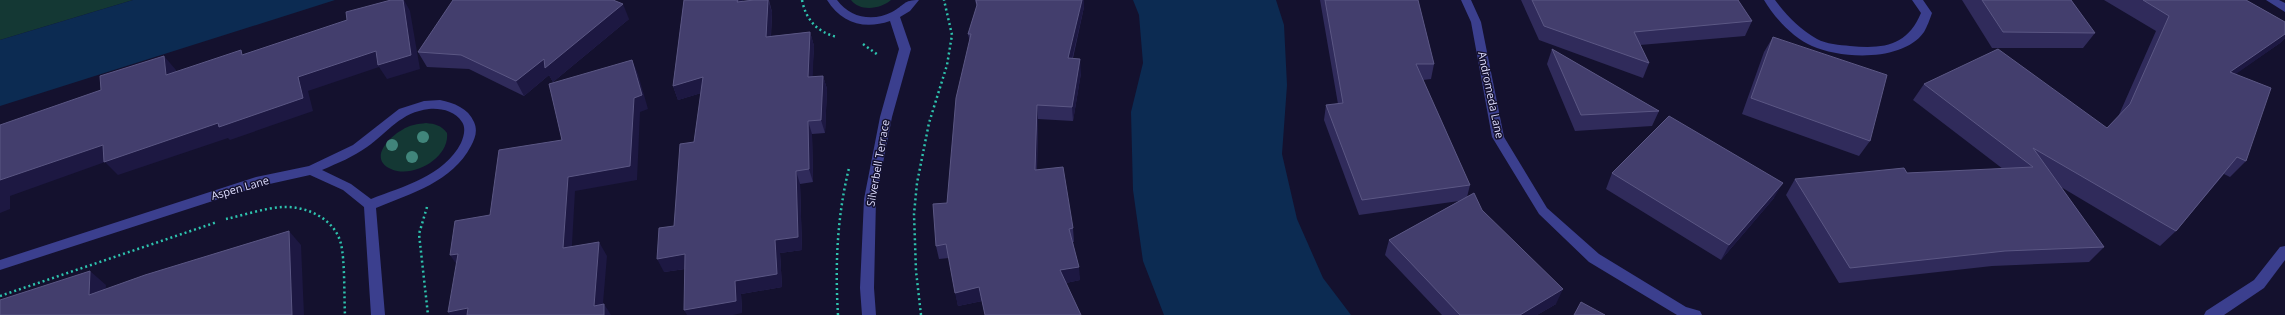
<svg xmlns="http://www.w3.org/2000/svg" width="2285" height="315" font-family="'Open Sans',sans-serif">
<rect width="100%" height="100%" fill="#14112e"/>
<path fill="#143834" d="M 0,0 L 133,0 L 0,40 Z
M 851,0 L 891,0 C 881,9 860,12 851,0 Z
M 426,123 C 435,124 441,125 447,133 C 450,158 413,179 391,169 C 368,159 389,137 402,130 C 409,125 418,124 426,123 Z"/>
<path fill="#0c2b52" d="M 133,0 L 335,0 L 0,106 L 0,40 Z
M 1133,0 L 1276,0 L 1284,25 L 1287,85 L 1282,154 L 1297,219 L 1323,278 L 1351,315 L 1164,315 L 1143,261 L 1133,190 L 1131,112 L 1143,63 L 1139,15 Z"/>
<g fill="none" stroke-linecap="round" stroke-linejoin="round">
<path stroke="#2ec3ae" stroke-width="2.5" stroke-dasharray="2 3" stroke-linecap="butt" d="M 802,0 C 806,20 817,32 837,37
M 863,44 L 878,55
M 427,207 L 419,234 L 428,315
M 226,219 C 244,215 265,208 283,207 C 307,206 335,219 341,244 C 345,261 344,296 345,315
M 0,296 L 217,222
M 838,315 C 835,265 837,217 849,168
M 921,315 L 916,271 L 914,214 L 917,183 L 929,123 L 947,65 L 952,35 L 944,0"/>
<path fill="#3b3f8e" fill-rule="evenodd" d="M 827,0 L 837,0 C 850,18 873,22 892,12 C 905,5 903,0 919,0 L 910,11 L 900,17 L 911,49 L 892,117 L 876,199 L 874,288 L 876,315 L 862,315 L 860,288 L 864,199 L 880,117 L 899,49 L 890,21 C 864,30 841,23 827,0 Z
M 1461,0 L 1471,0 L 1481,22 L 1504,137 L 1547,208 L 1599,254 L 1686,307 L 1700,311 L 1702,315 L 1677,315 L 1589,262 L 1539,214 L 1492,137 L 1471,22 Z
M 1764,0 L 1775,0 C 1787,16 1800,29 1817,39 C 1826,44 1840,45 1850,46 C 1884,49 1907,46 1921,13 L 1912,0 L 1923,0 L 1932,13 C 1930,19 1927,27 1924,32 C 1903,62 1841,59 1812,46 C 1793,38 1774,17 1764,0 Z
M 2266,0 L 2279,0 L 2285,3 L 2285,12 Z
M 440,100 C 454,103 468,108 474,122 C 478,131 475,138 471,146 C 452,182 412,193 376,208 L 385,315 L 371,315 L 364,207 L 343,190 L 310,175 L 256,187 L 0,270 L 0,260 L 256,177 L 309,166 L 353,145 L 399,109 L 424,101 ZM 429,109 C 441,108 455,111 462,122 C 466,128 464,136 461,143 C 444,176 404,186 371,199 L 351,184 L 322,170 C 338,163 353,157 367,147 C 388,132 401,112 429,109 Z
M 2285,246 L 2285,260 L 2264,288 L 2224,315 L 2204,315 L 2206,311 L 2254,280 L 2280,247 Z"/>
</g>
<g fill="#41857b">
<circle cx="423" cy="137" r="6"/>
<circle cx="392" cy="145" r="6"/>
<circle cx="412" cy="157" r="6"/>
</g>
<path fill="#302b5b" d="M 684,0 L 743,0 L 743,1 L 754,0 L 769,0 L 772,12 L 771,36 L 810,32 L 814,46 L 812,77 L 823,76 L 827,89 L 825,133 L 812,134 L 813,182 L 800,184 L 802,250 L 780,253 L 782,287 L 741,294 L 742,313 L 685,269 L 664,272 L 674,226 L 694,142 L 701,93 L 678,100 L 673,86 Z
M 975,0 L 1084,0 L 1084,7 L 1073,58 L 1081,73 L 1073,121 L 1038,119 L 1037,170 L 1073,228 L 1074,242 L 1073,242 L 1080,280 L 1066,283 L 1081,315 L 985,315 L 982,301 L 958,306 L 949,258 L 939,259 L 936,246 L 947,203 L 970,42 L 968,34 L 977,8 Z
M 1320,0 L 1418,0 L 1434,64 L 1431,79 L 1423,80 L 1470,185 L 1467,197 L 1482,210 L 1556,304 L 1537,315 L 1442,315 L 1385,255 L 1389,240 L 1459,201 L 1359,215 L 1324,120 L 1326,105 L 1338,104 Z
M 1521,0 L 1738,0 L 1752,21 L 1745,36 L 1640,45 L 1649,63 L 1643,78 L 1539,40 Z
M 1962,0 L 2071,0 L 2095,33 L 2083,48 L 1992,48 Z
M 2104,0 L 2246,0 L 2285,22 L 2285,38 L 2280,43 L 2235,74 L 2246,161 L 2230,177 L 2224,174 L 2176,231 L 2160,246 L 2061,187 L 2104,247 L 2089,262 L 1992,266 L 1839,283 L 1786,195 L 1795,179 L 1907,173 L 2003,169 L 1913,100 L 1924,84 L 2107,128 L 2118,117 L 2156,31 Z
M 629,19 L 553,82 L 549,75 L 524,96 L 469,69 L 427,67 L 418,52 Z
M 1773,37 L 1870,141 L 1859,156 L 1742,114 L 1764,52 Z
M 1552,49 L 1659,111 L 1652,126 L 1575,131 L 1547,64 Z
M 1612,173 L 1774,198 L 1721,260 L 1606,189 Z"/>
<path fill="#1d1842" d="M 403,0 L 404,0 L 410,11 L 420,69 L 387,79 L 379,67 L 308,91 L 313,111 L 230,140 L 228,138 L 118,175 L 105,162 L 10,196 L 10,209 L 0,213 L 0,180 L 103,145 L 218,123 L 298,77 Z
M 738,0 L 743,0 L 742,15 L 737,2 Z
M 768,0 L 772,12 L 770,50 L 766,37 Z
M 1082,0 L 1084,0 L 1084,7 L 1069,72 L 1068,58 Z
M 623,4 L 629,19 L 553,82 L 549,75 L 524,96 L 516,81 L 544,59 Z
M 810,32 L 814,46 L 812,91 L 808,77 Z
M 2285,34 L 2285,38 L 2280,43 L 2216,88 L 2230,72 Z
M 164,56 L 176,70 L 178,88 L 166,75 Z
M 1080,59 L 1081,73 L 1073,121 L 1072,107 Z
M 632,60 L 638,74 L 648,109 L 640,112 L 637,180 L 575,191 L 571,262 L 563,248 L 568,177 Z
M 823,76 L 827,89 L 825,133 L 821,120 Z
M 703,77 L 708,91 L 678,100 L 673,86 Z
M 1037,105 L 1038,119 L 1036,184 L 1035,170 Z
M 808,121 L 812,134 L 813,182 L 809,169 Z
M 796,171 L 800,184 L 802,250 L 780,253 L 782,287 L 741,294 L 742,313 L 733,315 L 687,315 L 684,310 L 735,281 L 775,240 Z
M 1783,183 L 1774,198 L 1721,260 L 1729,245 Z
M 289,231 L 301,245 L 304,315 L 292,315 Z
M 599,242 L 607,256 L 602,315 L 594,306 Z
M 458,254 L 459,268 L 450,255 Z
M 685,254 L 691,268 L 664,272 L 657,259 Z
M 1079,267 L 1080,280 L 1061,284 L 1060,270 Z
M 90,271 L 106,285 L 104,309 L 89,295 Z
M 979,287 L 982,301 L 958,306 L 955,293 Z
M 1563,289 L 1556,304 L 1537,315 L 1520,315 Z
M 604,304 L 611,315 L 604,315 Z
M 468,308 L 473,315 L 450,315 L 448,312 Z"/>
<path fill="#433e6d" stroke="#5b5784" d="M 391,0 L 403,0 L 411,55 L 378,65 L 376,51 L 298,77 L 303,98 L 219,127 L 218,123 L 104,162 L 103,145 L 0,180 L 0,125 L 101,90 L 100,76 L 164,56 L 166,75 L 241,50 L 242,55 L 347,20 L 346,12 Z
M 453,0 L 613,0 L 623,4 L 545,68 L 544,59 L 516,81 L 461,55 L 418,52 Z
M 684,0 L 738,0 L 737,2 L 754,0 L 768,0 L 766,37 L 810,32 L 808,77 L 823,76 L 821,120 L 808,121 L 809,169 L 796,171 L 798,237 L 775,240 L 777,274 L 735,281 L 736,301 L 684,310 L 685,254 L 657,259 L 659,228 L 674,226 L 680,144 L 694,142 L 703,77 L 673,86 Z
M 976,0 L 1082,0 L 1068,58 L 1080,59 L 1072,107 L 1037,105 L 1035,170 L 1063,167 L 1073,228 L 1069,229 L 1079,267 L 1060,270 L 1081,315 L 985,315 L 979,287 L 955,293 L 946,244 L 936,246 L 933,204 L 947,203 L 956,98 L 971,34 L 968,34 L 977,5 Z
M 1325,0 L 1418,0 L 1434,64 L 1416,64 L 1470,185 L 1362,200 L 1326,105 L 1343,103 Z
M 1532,0 L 1738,0 L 1752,21 L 1634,32 L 1649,63 L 1544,26 Z
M 1982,0 L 2071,0 L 2095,33 L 2003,32 Z
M 2143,0 L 2246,0 L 2285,22 L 2285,34 L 2230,72 L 2271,88 L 2246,161 L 2237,157 L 2176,231 L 2033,148 L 2104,247 L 2005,251 L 1850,268 L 1795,179 L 1904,168 L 1907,173 L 2033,167 L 1924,84 L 1998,49 L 2107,128 L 2130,104 L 2169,16 Z
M 1773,37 L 1887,75 L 1870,141 L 1751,98 Z
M 1552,49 L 1659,111 L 1581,115 Z
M 632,60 L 642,95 L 634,98 L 630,166 L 568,177 L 563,248 L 599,242 L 594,306 L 604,304 L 604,315 L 467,315 L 468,308 L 448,312 L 458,254 L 450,255 L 455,221 L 490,215 L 499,150 L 562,140 L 549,84 Z
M 1669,116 L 1783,183 L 1729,245 L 1612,173 Z
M 1474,193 L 1482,210 L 1563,289 L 1520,315 L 1460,315 L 1389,240 Z
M 289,231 L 292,315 L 0,315 L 0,300 L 90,271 L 89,295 L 145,275 Z
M 1581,302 L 1605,315 L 1574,315 Z"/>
<g text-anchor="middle" stroke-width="3" stroke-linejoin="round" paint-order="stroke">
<g font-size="11" fill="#dfdeff" stroke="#14112e">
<text transform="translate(1491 95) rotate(78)" y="4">Andromeda Lane</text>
<text transform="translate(878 163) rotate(-80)" y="4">Silverbell Terrace</text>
<text transform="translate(240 188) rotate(-16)" y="4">Aspen Lane</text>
</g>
</g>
</svg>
